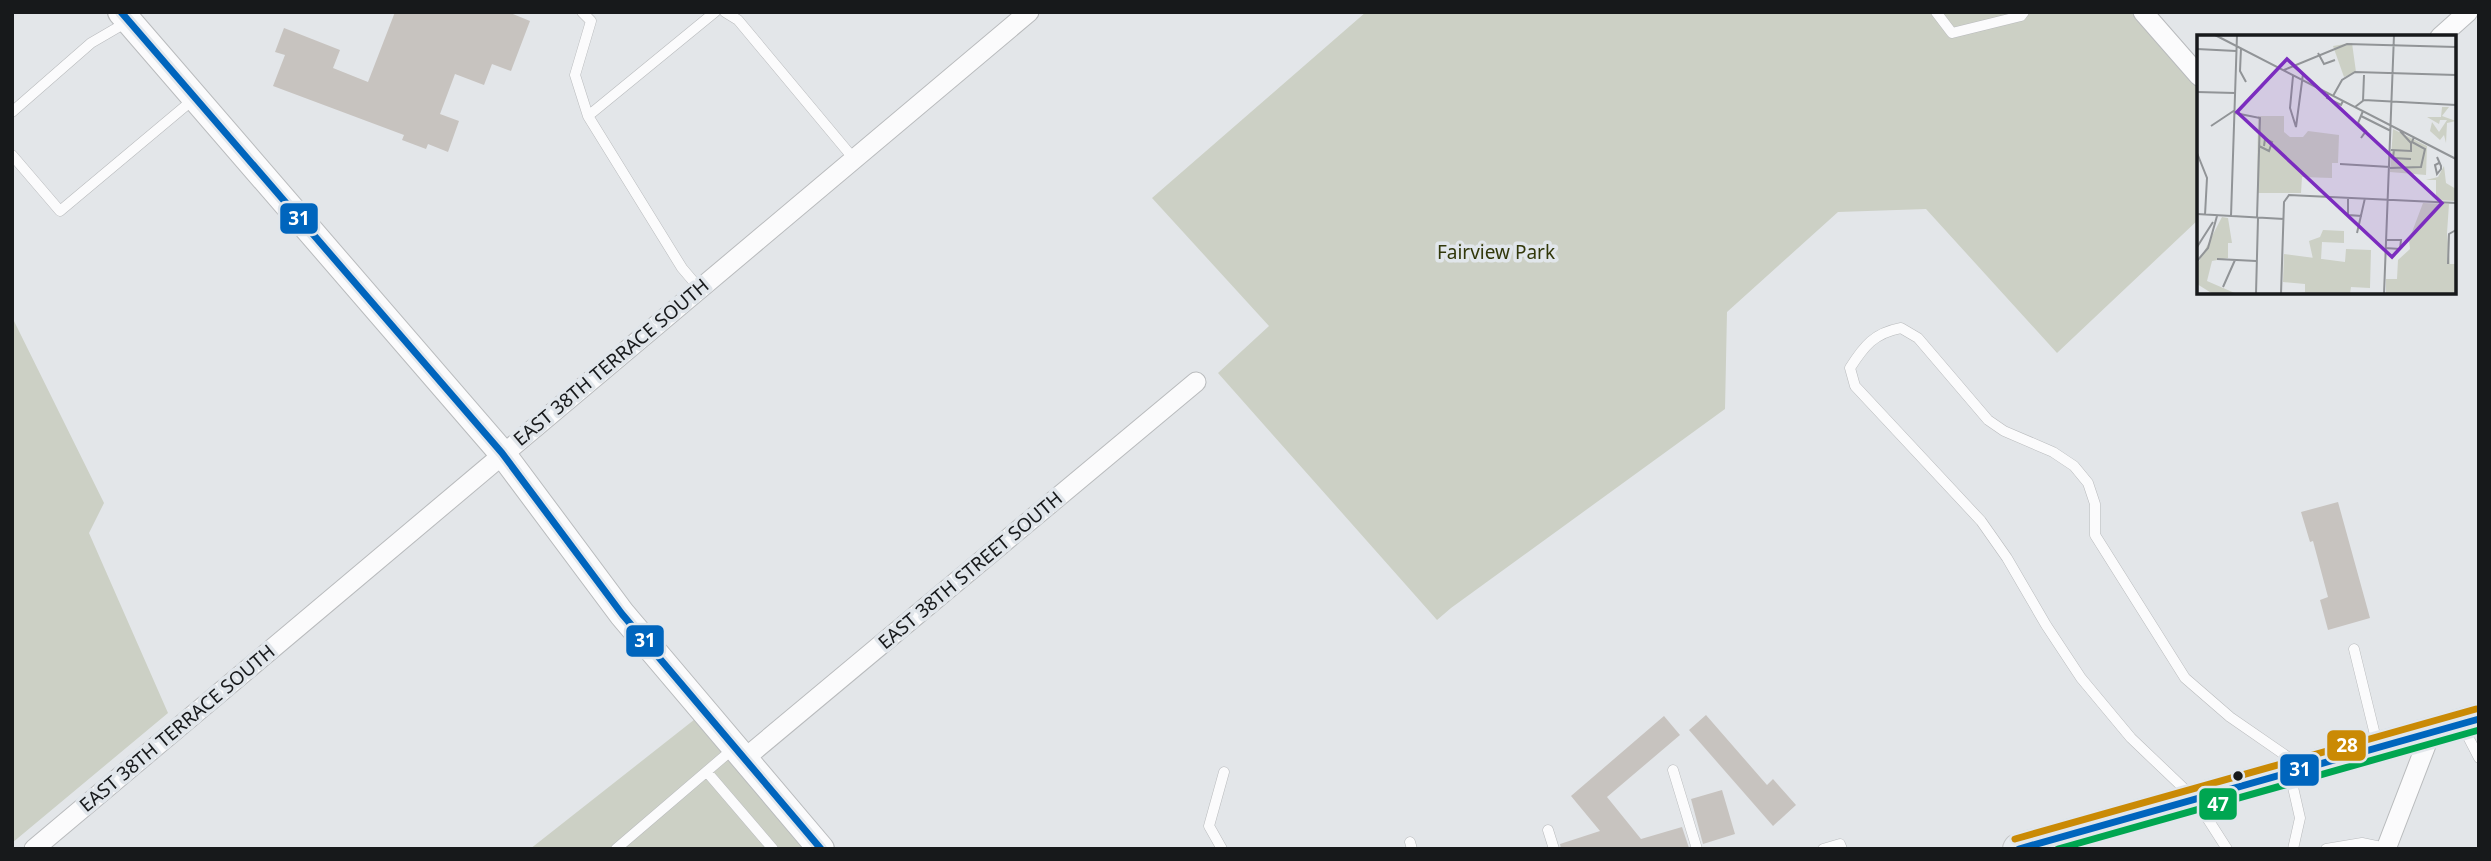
<svg xmlns="http://www.w3.org/2000/svg" width="2491" height="861" font-family="'Noto Sans',sans-serif">
<rect width="100%" height="100%" fill="#e3e6e9"/>
<path fill="#ccd0c5" d="M 1366,12 L 2143,12 L 2199,76 L 2199,219 L 2057,353 L 1926,209 L 1838,212 L 1727,312 L 1725,409 L 1451,608 L 1437,620 L 1218,373 L 1269,326 L 1152,198 Z
M 12,317 L 104,503 L 89,533 L 168,713 L 12,843 Z
M 704,712 L 809,849 L 530,849 Z"/>
<path fill="#c7c3bf" d="M 395,12 L 508,12 L 530,21 L 511,71 L 492,64 L 484,85 L 455,74 L 440,114 L 459,121 L 448,152 L 428,144 L 426,149 L 402,140 L 404,135 L 273,86 L 285,55 L 275,52 L 284,28 L 340,50 L 333,68 L 368,82 Z
M 2338,502 L 2370,618 L 2328,630 L 2320,600 L 2328,597 L 2313,541 L 2310,542 L 2301,512 Z
M 1706,715 L 1767,785 L 1773,779 L 1796,805 L 1773,826 L 1689,730 Z
M 1664,716 L 1680,735 L 1607,797 L 1641,839 L 1682,827 L 1689,848 L 1561,849 L 1560,844 L 1600,831 L 1571,796 Z
M 1722,790 L 1735,834 L 1703,844 L 1691,799 Z"/>
<g fill="none" stroke-linecap="round" stroke-linejoin="round">
<g stroke="#b9bbbd" stroke-width="11">
<path id="lane" d="M 582,12 L 591,21 L 575,75 L 588,116 L 682,268 L 699,288
M 725,12 L 738,20 L 854,159
M 1936,12 L 1952,33 L 2021,16 L 2024,12
M 12,112 L 91,43 L 127,22
M 588,116 L 715,12
M 12,155 L 60,211 L 195,98
M 2354,649 L 2377,743
M 2463,727 L 2479,758
M 1673,770 L 1697,849
M 707,772 L 773,849
M 2290,774 L 2300,818 L 2293,849
M 1548,830 L 1554,849
M 1410,842 L 1412,849
M 616,849 L 734,748
M 1222,849 L 1209,826 L 1224,772
M 1823,849 L 1840,844 L 1842,849
M 2227,849 L 2195,799 L 2131,738 L 2081,678 L 2046,625 L 2007,558 L 1981,521 L 1855,386 L 1850,368 C 1864,346 1874,333 1901,328 L 1918,338 L 1988,420 L 2004,431 L 2053,452 L 2074,466 L 2088,483 L 2095,504 L 2095,535 L 2185,678 L 2230,717 L 2298,764
M 2326,849 L 2362,843 L 2386,848"/>
</g>
<g stroke="#b9bbbd" stroke-width="21">
<path id="street" d="M 2143,12 L 2199,76
M 2440,37 L 2468,12
M 744,759 L 1196,382
M 34,849 L 1029,12
M 2386,849 L 2431,732"/>
</g>
<g stroke="#b9bbbd" stroke-width="28">
<path id="secondary" d="M 121,12 L 502,453 L 622,614 L 821,849"/>
</g>
<g stroke="#c2c4c5" stroke-width="32">
<path id="primary" d="M 2018,849 L 2479,719"/>
</g>
<use href="#lane" stroke="#fbfbfc" stroke-width="10"/>
<use href="#street" stroke="#fbfbfc" stroke-width="19"/>
<use href="#secondary" stroke="#fbfbfc" stroke-width="26"/>
<use href="#primary" stroke="#e7ebef" stroke-width="30"/>
<g stroke="#e1e6eb" stroke-width="12">
<path id="bus-1" d="M 121,12 L 502,453 L 622,614 L 821,849
M 2019,849 L 2479,719"/>
</g>
<g stroke="#e1e6eb" stroke-width="12">
<path id="bus-2" d="M 2058,849 L 2479,730"/>
</g>
<g stroke="#e1e6eb" stroke-width="12">
<path id="bus-3" d="M 2015,839 L 2476,709"/>
</g>
<use href="#bus-1" stroke="#0065bd" stroke-width="7"/>
<use href="#bus-2" stroke="#00a651" stroke-width="7"/>
<use href="#bus-3" stroke="#ca8a05" stroke-width="7"/>
</g>
<circle fill="#17191b" stroke="#e1e6eb" stroke-width="2.5" cx="2238" cy="776" r="6"/>
<g text-anchor="middle" stroke-width="7" stroke-linejoin="round" paint-order="stroke">
<g font-size="19" fill="#32380b" stroke="#e1e6eb">
<text x="1496" y="259">Fairview Park</text>
</g>
<g font-size="19" fill="#17191b" stroke="#e1e6eb">
<text transform="translate(611 362) rotate(-40)" y="7">EAST 38TH TERRACE SOUTH</text>
<text transform="translate(970 570) rotate(-40)" y="7">EAST 38TH STREET SOUTH</text>
<text transform="translate(177 728) rotate(-40)" y="7">EAST 38TH TERRACE SOUTH</text>
</g>
</g>
<g transform="translate(2197 35)">
<rect width="259" height="259" fill="#e3e6e9"/>
<path d="M 155,8 L 159,37 L 147,42 L 136,11 ZM 231,70 L 230,82 L 244,82 L 245,72 L 252,72 L 245,81 L 259,86 L 250,88 L 249,108 L 247,100 L 243,105 L 233,96 L 235,87 L 242,97 L 250,85 L 243,85 L 242,89 L 230,82 ZM 61,81 L 87,81 L 87,97 L 93,102 L 106,102 L 111,96 L 142,100 L 141,128 L 135,128 L 135,143 L 105,142 L 104,158 L 60,158 ZM 196,94 L 230,111 L 229,140 L 193,137 ZM 247,131 L 249,148 L 259,154 L 259,166 L 239,165 L 239,145 L 229,145 L 241,142 ZM 226,168 L 252,169 L 250,198 L 253,229 L 259,229 L 259,259 L 189,259 L 189,244 L 200,244 L 201,225 L 213,214 L 212,205 ZM 25,182 L 31,183 L 35,208 L 31,208 L 31,223 L 15,226 L 10,246 L 40,259 L 16,259 L 0,249 L 0,230 ZM 126,195 L 147,196 L 147,208 L 125,207 L 124,225 L 116,224 L 112,206 L 123,202 ZM 149,214 L 174,215 L 173,253 L 154,252 L 153,259 L 94,259 L 108,257 L 108,249 L 86,247 L 87,219 L 148,227 Z" fill="#ccd0c5"/>
<path fill="none" stroke="#919497" stroke-width="2" d="M 18,0 L 259,124M 44,13 L 43,36 L 49,47M 0,14 L 39,16M 121,18 L 127,29 L 138,25M 96,31 L 106,39 L 99,92 L 93,73 L 96,41M 87,35 L 150,9 L 259,12M 0,57 L 38,58M 131,58 L 130,63 L 144,70 L 146,66M 136,61 L 145,45 L 158,37 L 259,40M 166,66 L 167,40M 158,72 L 167,65 L 259,70M 38,78 L 63,83 L 60,183M 164,81 L 194,96M 14,91 L 38,75M 164,103 L 169,96 L 161,88 L 166,76M 62,111 L 72,116 L 75,107 L 68,104 L 67,111M 194,115 L 214,116 L 214,108 L 203,96M 197,115 L 196,123 L 214,124M 0,118 L 10,143 L 8,180M 240,122 L 244,131 L 244,134 L 240,139 L 238,130 L 242,128M 143,129 L 193,132M 193,133 L 224,132 L 228,114 L 215,107 L 217,102M 151,163 L 151,180 L 165,181M 0,179 L 87,184M 34,181 L 40,0M 160,198 L 168,163M 0,212 L 16,187M 188,213 L 203,214 L 204,205 L 189,205M 20,224 L 59,226M 0,226 L 11,213 L 20,181M 251,229 L 252,199 L 259,195M 26,252 L 38,225M 59,259 L 61,183M 84,259 L 87,167 L 92,160 L 259,168M 187,259 L 197,0"/>
<path fill="#7b2cbf" fill-opacity="0.15" stroke="#7b2cbf" stroke-width="3.5" d="M 90,24 L 245,168 L 195,222 L 40,77 Z"/>
<rect width="259" height="259" fill="none" stroke="#17191b" stroke-width="3.5"/>
</g>
<g stroke="#e1e6eb" stroke-width="2.5">
<rect x="279" y="202" width="40" height="33" rx="7" fill="#0065bd"/>
<rect x="625" y="624" width="40" height="34" rx="7" fill="#0065bd"/>
<rect x="2326" y="729" width="41" height="33" rx="7" fill="#ca8a05"/>
<rect x="2279" y="753" width="41" height="34" rx="7" fill="#0065bd"/>
<rect x="2198" y="787" width="40" height="34" rx="7" fill="#00a651"/>
</g>
<g font-size="19" text-anchor="middle" font-weight="bold" fill="#fff">
<text x="299" y="225">31</text>
<text x="645" y="647">31</text>
<text x="2347" y="752">28</text>
<text x="2300" y="776">31</text>
<text x="2218" y="811">47</text>
</g>
<rect width="2491" height="861" fill="none" stroke="#17191b" stroke-width="28"/>
</svg>
